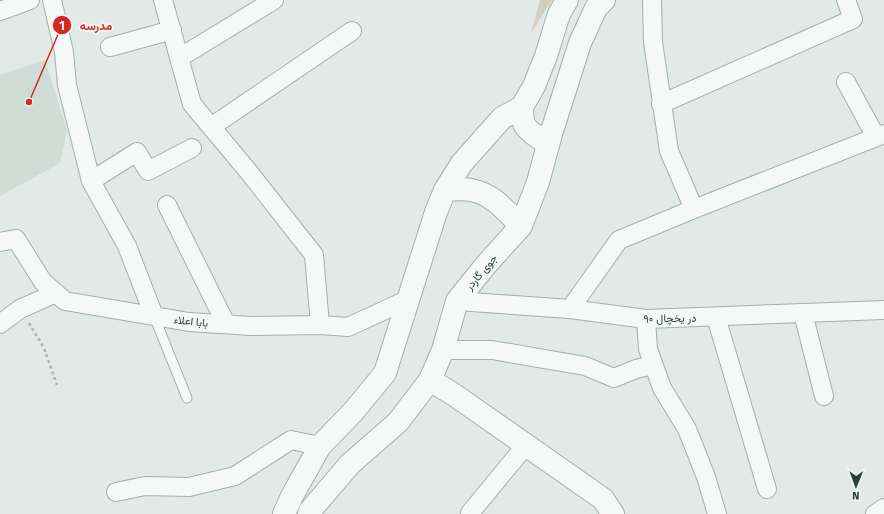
<svg xmlns="http://www.w3.org/2000/svg" width="884" height="514" font-family="'Fira Sans',Vazirmatn,sans-serif">
<rect width="100%" height="100%" fill="#e1eae6"/>
<path fill="#cfdcd5" d="M 45,60 L 67,130 L 60,163 L 0,196 L 0,75 Z"/>
<path fill="#d4cec2" d="M 540,0 L 552,0 L 531,33 Z"/>
<g fill="none" stroke-linecap="round" stroke-linejoin="round">
<g stroke="#a2b1aa" stroke-width="11">
<path id="service" d="M 154,316 L 187,398"/>
</g>
<g stroke="#a2b1aa" stroke-width="20">
<path id="minor" d="M 52,0 L 64,52 L 67,85 L 91,181 L 127,246 L 154,316
M 163,0 L 192,104 L 248,171 L 314,255 L 320,325
M 652,0 L 653,42 L 669,151 L 694,209
M 0,11 L 30,0
M 110,47 L 172,30
M 179,58 L 274,0
M 846,82 L 876,137
M 661,104 L 853,19 L 846,0
M 211,127 L 352,31
M 91,181 L 137,152 L 148,171 L 192,148
M 167,205 L 226,324
M 0,242 L 16,239 L 43,282 L 65,301 L 189,322 L 251,326 L 320,325 L 348,327 L 409,299
M 457,301 L 570,309 L 646,319 L 884,310
M 570,309 L 619,240 L 694,209 L 884,134
M 803,313 L 824,396
M 716,317 L 767,489
M 646,319 L 648,349 L 662,388 L 687,429 L 706,477 L 717,514
M 0,324 L 20,309 L 56,293
M 443,350 L 492,350 L 585,366 L 614,378 L 636,369 L 653,365
M 116,492 L 145,486 L 189,487 L 235,476 L 291,440 L 320,446
M 470,513 L 526,445
M 875,514 L 884,508"/>
</g>
<g stroke="#a2b1aa" stroke-width="24">
<path id="tertiary" d="M 522,107 C 522,125 524,128 539,138 L 551,134
M 445,190 C 454,190 463,188 471,190 C 493,194 506,211 521,226
M 430,380 L 453,394 L 603,499 L 613,514
M 284,514 L 292,496 L 320,446 L 353,412 L 385,373 L 436,212 L 445,190 L 462,163 L 502,118 L 522,107 L 534,86 L 546,56 L 559,14 L 567,0
M 309,514 L 310,511 L 350,464 L 398,422 L 430,380 L 443,350 L 457,301 L 485,266 L 521,226 L 538,182 L 551,134 L 580,43 L 596,8 L 604,0"/>
</g>
<path stroke="#abb6b1" stroke-width="2.5" stroke-dasharray="3 3" stroke-linecap="butt" d="M 29,323 L 44,348 L 57,385"/>
<use href="#service" stroke="#f4f8f6" stroke-width="9"/>
<use href="#minor" stroke="#f4f8f6" stroke-width="18"/>
<use href="#tertiary" stroke="#f4f8f6" stroke-width="22"/>
</g>
<g text-anchor="middle" stroke-width="3.5" stroke-linejoin="round" paint-order="stroke">
<g font-size="11" fill="#294137" stroke="#f1f7f4">
<text transform="translate(481 272) rotate(-50)" y="4">جوی گاردر</text>
<text transform="translate(670 318) rotate(-1)" y="4">در یخچال ۹۰</text>
<text transform="translate(191 321) rotate(6)" y="4">بابا اعلاء</text>
</g>
</g>
<path fill="none" stroke="#d62828" stroke-width="1.5" d="M29 102L62 25"/>
<g fill="#d62828" stroke="#f1f7f4" stroke-width="1.5">
<circle cx="29" cy="102" r="4"/>
<circle cx="62" cy="25" r="10"/>
</g>
<g font-size="12" text-anchor="middle" font-weight="bold" fill="#fff">
<text x="62" y="30">1</text>
</g>
<g font-size="12" text-anchor="middle" font-weight="bold" fill="#d62828" stroke="#f1f7f4" stroke-width="3.5" stroke-linejoin="round" paint-order="stroke">
<text x="96" y="30">مدرسه</text>
</g>
<g transform="translate(856 486) rotate(181)" stroke="#f1f7f4" stroke-width="3" paint-order="stroke">
<path d="M0-3L7 15L0 10L-7 15Z" fill="#294137"/>
<text y="-6" font-size="11" font-weight="bold" text-anchor="middle" fill="#294137">N</text>
</g>
</svg>
